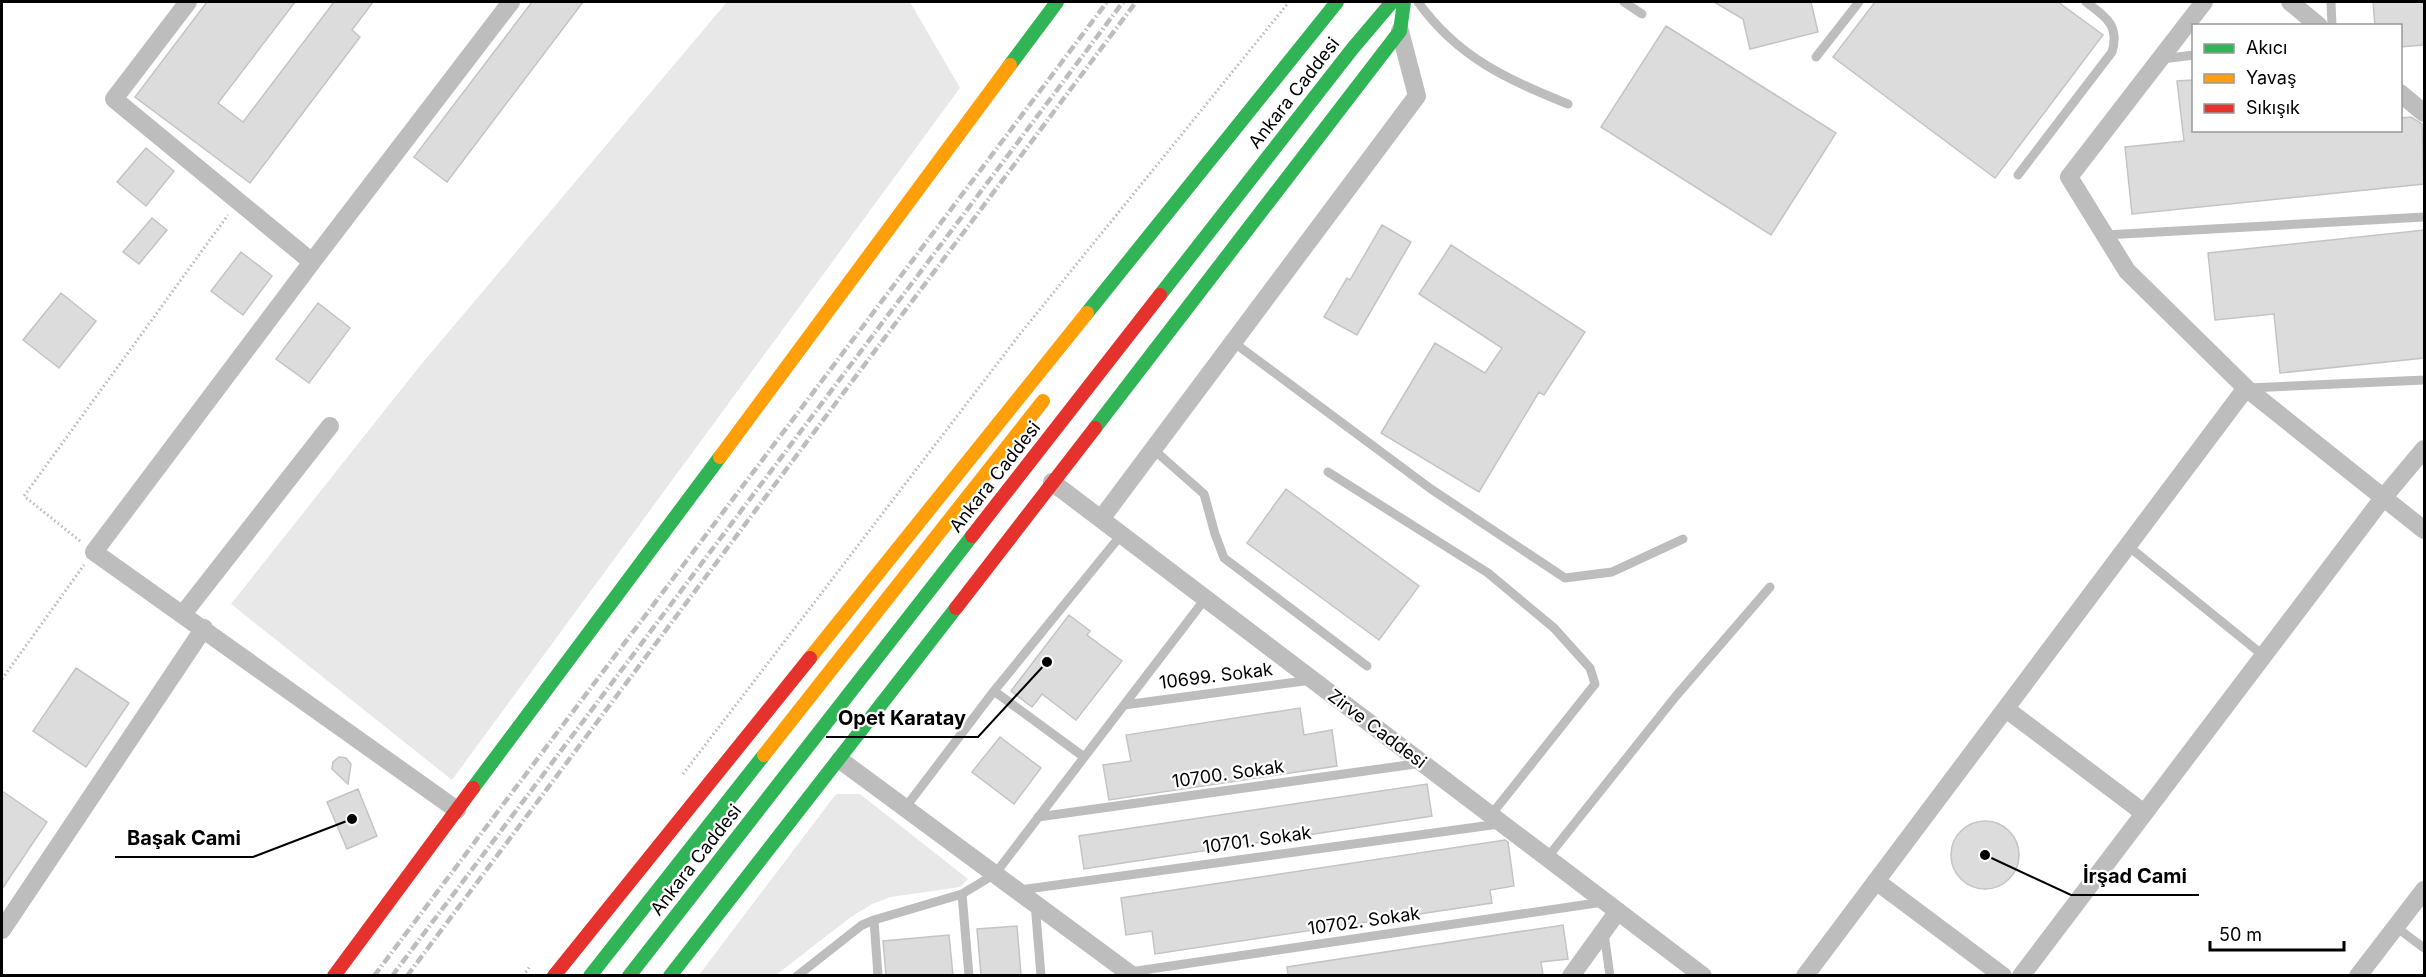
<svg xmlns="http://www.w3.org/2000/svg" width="2426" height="977" font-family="Inter,sans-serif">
<rect width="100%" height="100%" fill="#fff"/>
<path fill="#e8e8e8" d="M 727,2 L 910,2 L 960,88 L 452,780 L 231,604 L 419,367 Z
M 836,794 L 860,794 L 968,879 L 960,887 L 891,897 L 872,904 L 851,917 L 776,975 L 699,975 Z"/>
<path fill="#dcdcdc" stroke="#c4c4c4" stroke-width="1.5" d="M 207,2 L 295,2 L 218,103 L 243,122 L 334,2 L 373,2 L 352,30 L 360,37 L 250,183 L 135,97 Z
M 532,2 L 583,2 L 447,182 L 414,157 Z
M 1714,2 L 1811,2 L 1818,32 L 1750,49 L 1743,19 Z
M 1875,2 L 2058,2 L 2103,35 L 1995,178 L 1833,57 Z
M 2373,2 L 2424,2 L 2424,45 L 2400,47 L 2400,26 L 2375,26 Z
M 1666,26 L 1836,133 L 1771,235 L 1601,127 Z
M 2193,80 L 2193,130 L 2400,130 L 2400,118 L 2411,117 L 2422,124 L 2424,184 L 2132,214 L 2125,147 L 2184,141 L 2177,81 Z
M 146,148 L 174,171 L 146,206 L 117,182 Z
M 152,218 L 167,230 L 139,264 L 123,252 Z
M 1382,225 L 1411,242 L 1357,335 L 1324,317 L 1347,278 L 1350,280 Z
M 2424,230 L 2424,358 L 2280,373 L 2274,314 L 2215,320 L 2208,253 Z
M 1451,245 L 1585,332 L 1544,395 L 1539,392 L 1479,492 L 1381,433 L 1435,343 L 1485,373 L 1502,348 L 1419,294 Z
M 241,252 L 272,276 L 243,315 L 211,291 Z
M 61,293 L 96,321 L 59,368 L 23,340 Z
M 318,303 L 350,328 L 309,383 L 276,359 Z
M 1286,489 L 1419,586 L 1379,640 L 1247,543 Z
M 1069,615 L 1090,631 L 1087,635 L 1122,661 L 1076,720 L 1042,694 L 1032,707 L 1011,691 Z
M 76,668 L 129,703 L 86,767 L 33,731 Z
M 1300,708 L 1304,735 L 1332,730 L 1337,766 L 1109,800 L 1103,765 L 1131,761 L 1126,735 Z
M 1000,737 L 1041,768 L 1014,804 L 972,772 Z
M 339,757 L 346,758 L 351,764 L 348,784 L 332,769 L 333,762 Z
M 1427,784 L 1432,816 L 1084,869 L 1079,836 Z
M 358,789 L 377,836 L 347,849 L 327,802 Z
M 2,791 L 47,822 L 2,889 Z
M1951 855a34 34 0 1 1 68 0a34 34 0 1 1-68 0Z
M 1505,840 L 1508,842 L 1514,886 L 1490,890 L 1492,903 L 1155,954 L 1152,931 L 1126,935 L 1121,898 Z
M 1563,925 L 1568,959 L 1541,962 L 1543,975 L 1288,975 L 1287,967 Z
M 1017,926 L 1021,975 L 981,975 L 977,929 Z
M 949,935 L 953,975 L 886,975 L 883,941 Z"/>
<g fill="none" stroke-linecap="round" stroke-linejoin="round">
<path stroke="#b8b8b8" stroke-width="3" stroke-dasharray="1.5 3" stroke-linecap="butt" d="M 80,541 L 24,496 L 228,215
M 2,679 L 84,565
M 683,774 L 1020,334 L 1289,2
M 523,976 L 531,965"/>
<path stroke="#bdbdbd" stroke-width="9" d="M 1418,2 C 1458,58 1507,79 1568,104
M 1624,2 L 1642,14
M 2331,2 L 2332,26
M 1816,57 L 1859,2
M 2162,59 L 2194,55
M 2018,175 L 2112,52 C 2120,25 2105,16 2086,2
M 2105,235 L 2424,217
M 1233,342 L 1431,489 L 1565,578 L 1612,572 L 1683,539
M 2248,388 L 2424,380
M 1153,449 L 1204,494 L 1215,534 L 1224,558 L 1367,666
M 1328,472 L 1488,573 L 1554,628 L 1590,668 L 1595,684 L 1491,815
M 2128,546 L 2264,656
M 1124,705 L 1312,680
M 1084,757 L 994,691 L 1121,535
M 905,808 L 994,691
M 1038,817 L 1422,763
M 1547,858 L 1676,696 L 1770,587
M 1020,890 L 1499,824
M 962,894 L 969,976
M 1035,903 L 1041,976
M 874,920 L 878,976
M 2396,927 L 2424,948
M 1604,933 L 1610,976
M 1130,972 L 1603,902
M 797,976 L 862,925 L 874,920 L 962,894 L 995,874 L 1205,599"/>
<path stroke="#bdbdbd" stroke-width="18" d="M 188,2 L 114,99 L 312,262 L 94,552 L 457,810
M 2204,2 L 2069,177 L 2127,271 L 2246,388 L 2424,530
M 2290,2 L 2319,26
M 2400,93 L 2424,113
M 312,262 L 511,2
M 1052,482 L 1703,976
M 1101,519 L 1417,96 L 1400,31
M 183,614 L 330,426
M 2006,709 L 2144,813
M 840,760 L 1133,976
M 1876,881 L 2003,976
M 2,930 L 204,628
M 1571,976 L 1618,911
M 1805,976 L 2246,388
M 2021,976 L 2383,498 L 2424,449
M 2358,976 L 2424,890"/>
<path stroke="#30b455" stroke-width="14" d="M 1010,65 L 1057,2
M 1160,295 L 1353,48 L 1392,2
M 1087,313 L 1337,2
M 1095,428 L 1400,31 L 1404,2
M 473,788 L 720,457
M 590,976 L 764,755
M 629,976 L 972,536
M 670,976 L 956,608"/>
<path stroke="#ff9f0a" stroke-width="14" d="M 720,457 L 1010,65
M 810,658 L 1087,313
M 764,755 L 1043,401"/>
<path stroke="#e5322d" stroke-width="14" d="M 972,536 L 1160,295
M 956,608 L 1095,428
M 334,976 L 473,788
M 554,976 L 810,658"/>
<path stroke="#bdbdbd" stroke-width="4.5" stroke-dasharray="9 3 1.5 3" stroke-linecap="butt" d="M 374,976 L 1107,2
M 392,976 L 1123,2
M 407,976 L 1136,2"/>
</g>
<g text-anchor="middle" stroke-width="4.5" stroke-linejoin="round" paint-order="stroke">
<g font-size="18" fill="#000" stroke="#fff">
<text transform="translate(1294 93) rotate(-52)" y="6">Ankara Caddesi</text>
<text transform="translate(995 477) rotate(-52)" y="6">Ankara Caddesi</text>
<text transform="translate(1216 676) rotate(-7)" y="6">10699. Sokak</text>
<text transform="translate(1377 729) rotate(37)" y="6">Zirve Caddesi</text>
<text transform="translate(1228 774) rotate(-8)" y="6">10700. Sokak</text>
<text transform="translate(1257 840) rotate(-8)" y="6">10701. Sokak</text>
<text transform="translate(696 860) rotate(-52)" y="6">Ankara Caddesi</text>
<text transform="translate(1364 921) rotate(-8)" y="6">10702. Sokak</text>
</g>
</g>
<path fill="none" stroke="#000" stroke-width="2" d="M1047 662L978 737H826M352 819L253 857H115M1985 855L2071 895H2199"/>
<g fill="#000" stroke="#fff" stroke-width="2">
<circle cx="1047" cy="662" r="6"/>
<circle cx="352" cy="819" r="6"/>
<circle cx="1985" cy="855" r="6"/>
</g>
<g font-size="20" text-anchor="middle" font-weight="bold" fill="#000" stroke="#fff" stroke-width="4.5" stroke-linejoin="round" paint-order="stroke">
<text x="902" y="725">Opet Karatay</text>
<text x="184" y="845">Başak Cami</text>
<text x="2135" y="883">İrşad Cami</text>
</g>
<rect width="2426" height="977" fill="none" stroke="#000000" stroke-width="6"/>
<rect x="2192" y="24" width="210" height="108" fill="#ffffff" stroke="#999999" stroke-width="1.5"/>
<rect x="2204" y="44" width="30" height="9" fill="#30b455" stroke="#999999" stroke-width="1.5"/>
<text x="2246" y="54" font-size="18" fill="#000000">Akıcı</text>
<rect x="2204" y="74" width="30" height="9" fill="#ff9f0a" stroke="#999999" stroke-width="1.5"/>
<text x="2246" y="84" font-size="18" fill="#000000">Yavaş</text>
<rect x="2204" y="104" width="30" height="9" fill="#e5322d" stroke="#999999" stroke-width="1.5"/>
<text x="2246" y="114" font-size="18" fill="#000000">Sıkışık</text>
<path d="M2210 941v9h134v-9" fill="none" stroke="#000000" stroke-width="3"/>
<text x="2219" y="941" font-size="18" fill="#000000" stroke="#ffffff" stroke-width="4.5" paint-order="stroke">50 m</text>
</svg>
